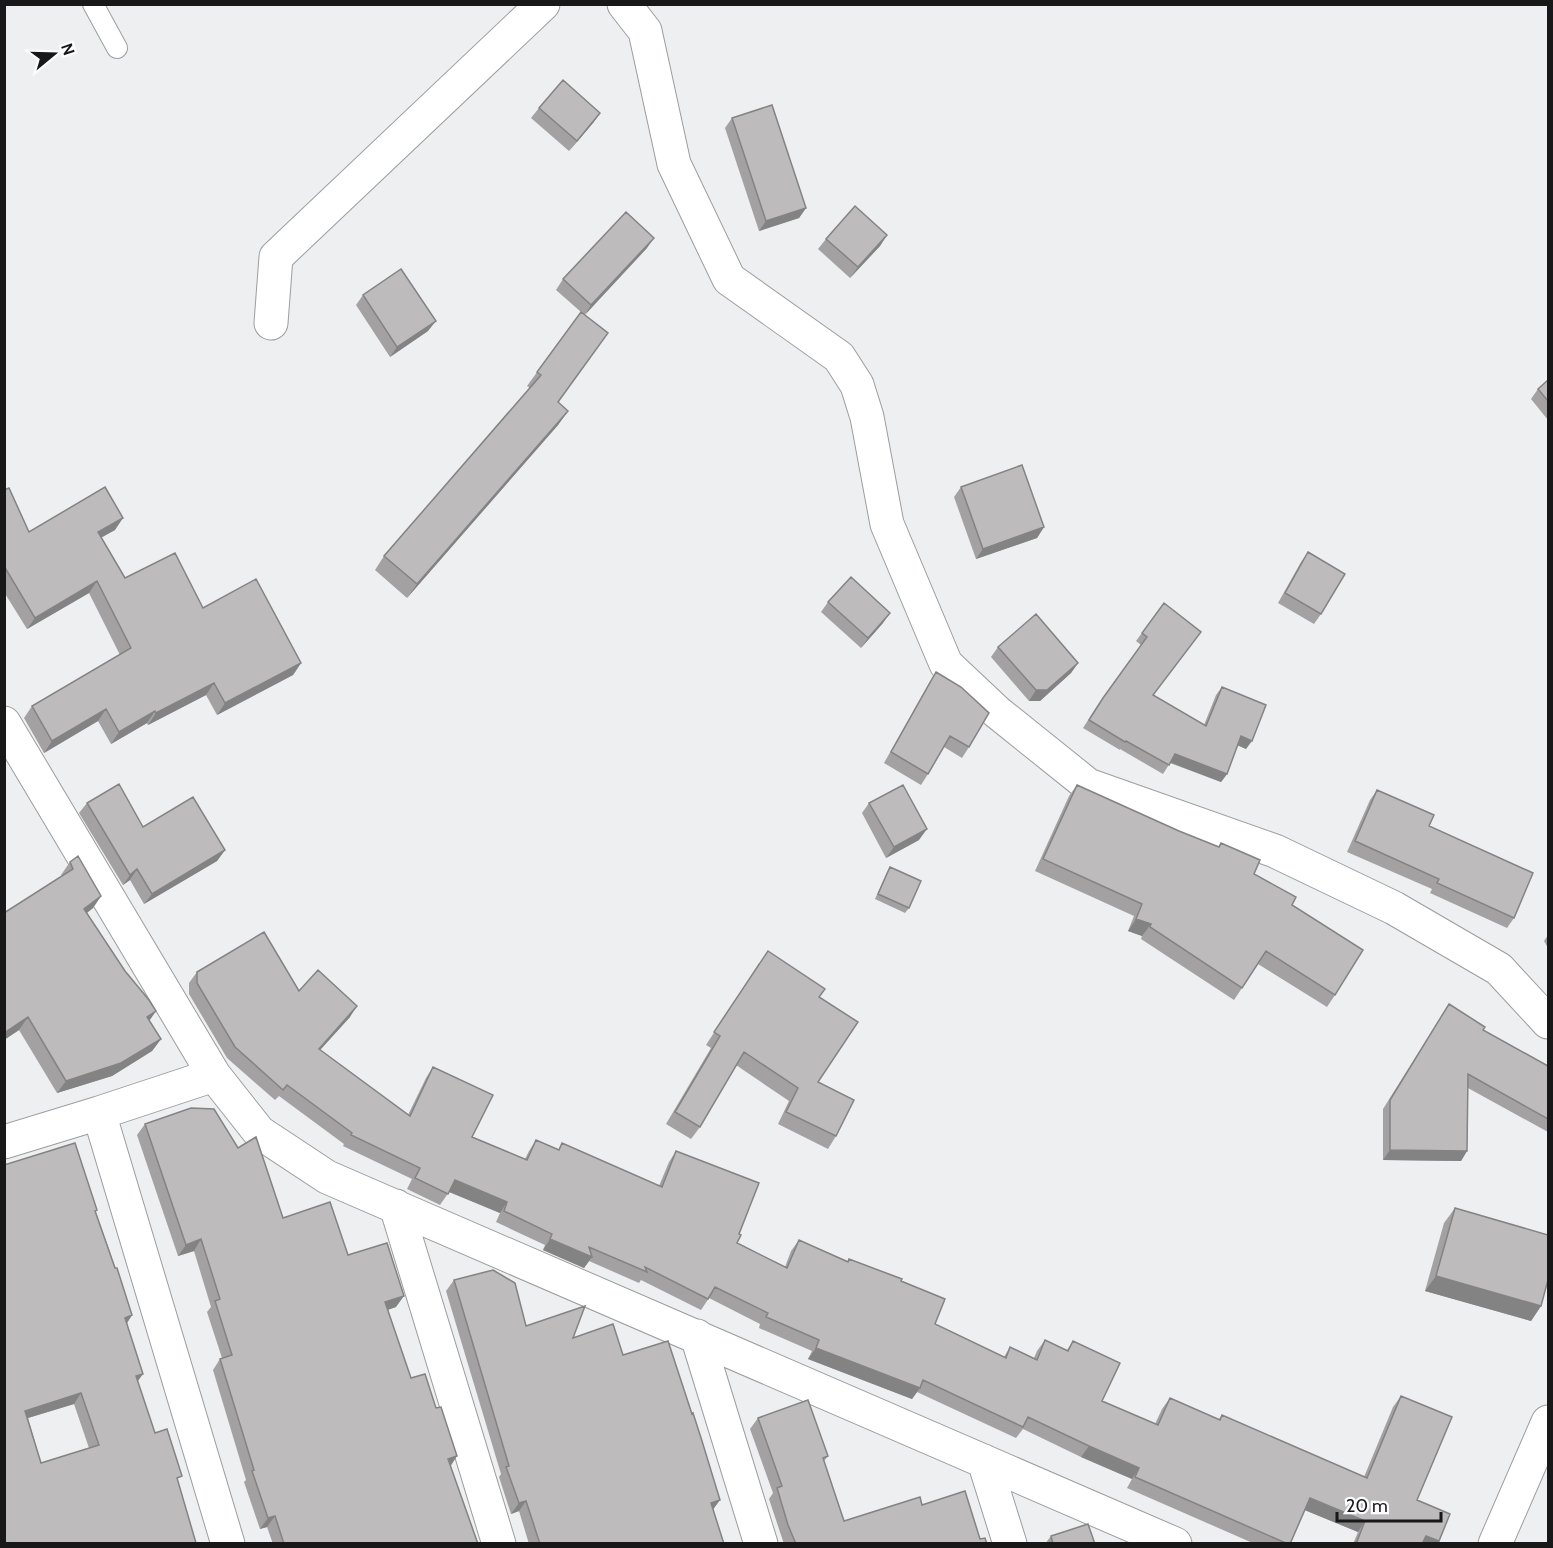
<svg xmlns="http://www.w3.org/2000/svg" width="1553" height="1548" font-family="Cabin,sans-serif">
<rect width="100%" height="100%" fill="#eeeff0"/>
<g fill="none" stroke-linecap="round" stroke-linejoin="round">
<g stroke="#9c9d9e" stroke-width="22">
<path id="lane" d="M 93,4 L 117,48"/>
</g>
<g stroke="#9c9d9e" stroke-width="35">
<path id="street" d="M 624,4 L 645,31 L 674,164 L 729,279 L 839,357 L 857,385 L 867,417 L 887,524 L 946,664 L 997,712 L 1088,785 L 1275,851 L 1394,908 L 1499,969 L 1548,1022
M 271,323 L 276,257 L 543,4
M 4,723 L 214,1075 L 259,1132 L 327,1177 L 1175,1544
M 99,1113 L 228,1544
M 4,1142 L 99,1113 L 214,1075
M 396,1206 L 499,1544
M 697,1336 L 761,1544
M 984,1461 L 1010,1544
M 1495,1544 L 1548,1422"/>
</g>
<use href="#lane" stroke="#fff" stroke-width="20"/>
<use href="#street" stroke="#fff" stroke-width="33"/>
</g>
<path fill="#a3a1a2" fill-rule="evenodd" d="M 539,108 L 600,113 L 593,123 L 569,151 L 531,118 Z
M 732,118 L 806,208 L 799,218 L 759,231 L 725,128 Z
M 887,235 L 880,246 L 850,278 L 818,249 L 826,239 Z
M 647,248 L 584,315 L 558,403 L 568,411 L 558,425 L 407,598 L 375,570 L 384,556 L 530,388 L 527,386 L 581,312 L 556,290 L 563,279 Z
M 363,295 L 428,331 L 390,357 L 356,305 Z
M 1548,380 L 1548,420 L 1531,399 L 1538,389 Z
M 961,487 L 1044,527 L 1037,538 L 976,559 L 954,497 Z
M 4,490 L 29,532 L 115,530 L 101,537 L 125,578 L 203,608 L 301,663 L 293,675 L 217,715 L 206,695 L 148,725 L 147,723 L 111,744 L 98,721 L 44,753 L 24,718 L 32,706 L 120,655 L 89,593 L 27,629 L 4,592 Z
M 1308,552 L 1321,614 L 1314,624 L 1278,603 L 1301,562 Z
M 828,602 L 883,623 L 861,648 L 821,612 Z
M 1164,603 L 1154,696 L 1204,725 L 1216,695 L 1222,687 L 1246,749 L 1237,745 L 1227,774 L 1221,782 L 1170,763 L 1163,774 L 1120,749 L 1120,750 L 1083,728 L 1097,706 L 1141,645 L 1136,641 Z
M 998,647 L 1078,663 L 1071,673 L 1040,701 L 1029,701 L 991,657 Z
M 936,672 L 969,747 L 962,758 L 944,747 L 928,774 L 921,785 L 884,763 L 929,683 Z
M 1077,785 L 1179,831 L 1218,847 L 1221,843 L 1254,874 L 1292,905 L 1335,995 L 1327,1007 L 1258,964 L 1234,1000 L 1141,939 L 1142,936 L 1128,931 L 1134,916 L 1035,871 L 1069,796 Z
M 1377,790 L 1429,826 L 1514,918 L 1507,928 L 1430,893 L 1432,889 L 1347,852 L 1370,800 Z
M 87,803 L 143,827 L 225,850 L 217,861 L 144,904 L 130,880 L 123,885 L 79,813 Z
M 869,803 L 919,840 L 886,858 L 862,813 Z
M 70,862 L 101,896 L 93,908 L 87,913 L 125,971 L 156,1011 L 149,1021 L 161,1039 L 152,1051 L 112,1076 L 57,1093 L 19,1030 L 4,1040 L 4,913 L 62,876 L 61,875 Z
M 890,867 L 909,908 L 905,913 L 875,899 L 887,872 Z
M 1548,935 L 1548,948 L 1544,941 Z
M 759,963 L 819,997 L 818,1082 L 836,1136 L 828,1149 L 778,1124 L 789,1101 L 736,1065 L 700,1127 L 691,1139 L 666,1124 L 711,1048 L 706,1045 Z
M 197,972 L 299,991 L 350,1017 L 320,1050 L 408,1115 L 426,1078 L 433,1067 L 472,1137 L 525,1159 L 529,1151 L 536,1140 L 558,1150 L 562,1143 L 659,1186 L 669,1162 L 676,1151 L 739,1234 L 737,1243 L 785,1267 L 791,1251 L 799,1240 L 848,1261 L 849,1259 L 901,1281 L 935,1324 L 1004,1357 L 1010,1347 L 1034,1358 L 1037,1351 L 1045,1340 L 1067,1350 L 1073,1341 L 1102,1401 L 1155,1424 L 1162,1409 L 1170,1398 L 1219,1419 L 1222,1415 L 1364,1477 L 1393,1407 L 1401,1396 L 1417,1500 L 1439,1541 L 1437,1544 L 1353,1544 L 1358,1532 L 1305,1510 L 1290,1544 L 1255,1544 L 1127,1488 L 1132,1479 L 1081,1457 L 1023,1429 L 1016,1438 L 917,1392 L 912,1399 L 808,1359 L 812,1351 L 759,1328 L 760,1324 L 709,1298 L 701,1310 L 641,1280 L 639,1283 L 589,1261 L 584,1268 L 543,1250 L 545,1245 L 496,1222 L 500,1213 L 449,1192 L 440,1205 L 407,1189 L 412,1179 L 343,1146 L 344,1144 L 279,1096 L 275,1100 L 227,1058 L 189,994 L 189,983 Z
M 1449,1004 L 1483,1030 L 1548,1066 L 1548,1132 L 1468,1088 L 1467,1151 L 1461,1161 L 1383,1160 L 1383,1109 Z
M 145,1124 L 238,1148 L 283,1218 L 348,1255 L 396,1307 L 388,1310 L 411,1378 L 450,1466 L 478,1544 L 273,1544 L 267,1527 L 260,1529 L 244,1482 L 246,1480 L 213,1370 L 220,1359 L 222,1358 L 207,1312 L 211,1307 L 194,1251 L 178,1256 L 137,1135 Z
M 4,1165 L 96,1212 L 132,1315 L 127,1323 L 138,1382 L 155,1433 L 178,1483 L 4,1544 ZM 74,1404 L 89,1448 L 41,1463 L 28,1418 Z
M 1455,1208 L 1541,1306 L 1531,1321 L 1425,1291 L 1444,1223 Z
M 454,1280 L 526,1326 L 573,1338 L 623,1355 L 713,1510 L 724,1544 L 529,1544 L 519,1511 L 511,1514 L 499,1477 L 501,1474 L 446,1291 Z
M 758,1418 L 828,1456 L 824,1461 L 844,1521 L 922,1505 L 987,1544 L 784,1544 L 769,1499 L 773,1493 L 750,1429 Z
M 1051,1536 L 1095,1544 L 1045,1544 Z"/>
<path fill="#848384" d="M 600,113 L 593,123 L 569,151 L 577,141 Z
M 806,208 L 799,218 L 759,231 L 766,221 Z
M 887,235 L 880,246 L 850,278 L 858,267 Z
M 654,238 L 647,248 L 584,316 L 591,305 Z
M 436,321 L 428,331 L 390,357 L 397,347 Z
M 568,411 L 558,425 L 407,598 L 417,584 Z
M 123,518 L 115,530 L 90,544 L 98,532 Z
M 1044,527 L 1037,538 L 976,559 L 983,549 Z
M 97,581 L 89,593 L 27,629 L 35,618 Z
M 890,613 L 883,623 L 861,648 L 868,638 Z
M 301,663 L 293,675 L 217,715 L 225,703 Z
M 1078,663 L 1071,673 L 1040,701 L 1029,701 L 1036,690 Z
M 214,683 L 206,695 L 148,725 L 156,713 Z
M 106,709 L 98,721 L 44,753 L 52,741 Z
M 155,711 L 147,723 L 111,744 L 119,732 Z
M 1241,736 L 1252,741 L 1246,749 L 1235,744 Z
M 1175,754 L 1227,774 L 1221,782 L 1169,762 Z
M 927,829 L 919,840 L 886,858 L 894,847 Z
M 225,850 L 217,861 L 144,904 L 152,894 Z
M 137,869 L 130,880 L 123,885 L 130,875 Z
M 101,896 L 93,908 L 76,921 L 84,909 Z
M 1136,919 L 1151,924 L 1142,936 L 1128,931 Z
M 357,1006 L 350,1017 L 311,1060 L 319,1049 Z
M 156,1011 L 147,1024 L 147,1017 Z
M 28,1017 L 19,1030 L 4,1040 L 4,1033 Z
M 161,1039 L 152,1051 L 112,1076 L 57,1093 L 66,1081 Z
M 1390,1150 L 1467,1151 L 1461,1161 L 1383,1160 Z
M 455,1180 L 507,1202 L 500,1213 L 447,1191 Z
M 201,1239 L 194,1251 L 178,1256 L 186,1245 Z
M 550,1239 L 592,1257 L 584,1268 L 543,1250 Z
M 1436,1276 L 1541,1306 L 1531,1321 L 1425,1291 Z
M 404,1296 L 396,1307 L 377,1313 L 385,1302 Z
M 132,1315 L 125,1326 L 125,1318 Z
M 816,1348 L 920,1388 L 912,1399 L 808,1359 Z
M 143,1374 L 135,1385 L 136,1376 Z
M 81,1393 L 74,1404 L 18,1421 L 25,1411 Z
M 1089,1446 L 1139,1468 L 1132,1479 L 1081,1457 Z
M 457,1456 L 450,1467 L 448,1459 Z
M 1310,1498 L 1365,1521 L 1358,1532 L 1302,1509 Z
M 720,1500 L 712,1511 L 711,1503 Z
M 526,1501 L 519,1511 L 511,1514 L 519,1503 Z
M 275,1516 L 267,1527 L 260,1529 L 268,1518 Z
M 1426,1536 L 1439,1541 L 1437,1544 L 1420,1544 Z"/>
<path fill="#bdbbbc" stroke="#848384" stroke-width="1.5" fill-rule="evenodd" d="M 563,80 L 600,113 L 577,141 L 539,108 Z
M 772,105 L 806,208 L 766,221 L 732,118 Z
M 855,206 L 887,235 L 858,267 L 826,239 Z
M 626,212 L 654,238 L 591,305 L 563,279 Z
M 401,269 L 436,321 L 397,347 L 363,295 Z
M 581,312 L 608,333 L 558,402 L 568,411 L 417,584 L 384,556 L 541,375 L 537,372 Z
M 1548,380 L 1548,401 L 1538,389 Z
M 1022,465 L 1044,527 L 983,549 L 961,487 Z
M 105,487 L 123,518 L 98,532 L 125,578 L 175,553 L 203,608 L 256,579 L 301,663 L 225,703 L 214,683 L 156,713 L 155,711 L 119,732 L 106,709 L 52,741 L 32,706 L 131,648 L 97,581 L 35,618 L 4,566 L 4,490 L 9,488 L 29,532 Z
M 1308,552 L 1345,574 L 1321,614 L 1285,593 Z
M 851,577 L 890,613 L 868,638 L 828,602 Z
M 1164,603 L 1201,632 L 1153,695 L 1206,726 L 1222,687 L 1266,705 L 1252,741 L 1241,736 L 1227,774 L 1175,754 L 1169,765 L 1126,741 L 1125,742 L 1089,720 L 1103,698 L 1147,637 L 1142,633 Z
M 1036,614 L 1078,663 L 1047,690 L 1036,690 L 998,647 Z
M 936,672 L 961,687 L 989,713 L 969,747 L 950,736 L 928,774 L 891,752 Z
M 119,784 L 143,827 L 193,797 L 225,850 L 152,894 L 137,869 L 130,875 L 87,803 Z
M 903,785 L 927,829 L 894,847 L 869,803 Z
M 1077,785 L 1179,831 L 1219,847 L 1221,843 L 1260,860 L 1254,874 L 1296,897 L 1292,905 L 1363,950 L 1335,995 L 1266,951 L 1242,988 L 1150,927 L 1151,924 L 1136,919 L 1142,904 L 1043,859 Z
M 1377,790 L 1434,815 L 1429,826 L 1533,873 L 1514,918 L 1437,883 L 1439,879 L 1355,841 Z
M 78,856 L 101,896 L 84,909 L 125,971 L 149,1000 L 156,1011 L 147,1017 L 161,1039 L 121,1063 L 66,1081 L 28,1017 L 4,1033 L 4,913 L 73,869 L 70,862 Z
M 890,867 L 921,881 L 909,908 L 878,894 Z
M 264,932 L 299,991 L 318,970 L 357,1006 L 319,1049 L 410,1116 L 433,1067 L 493,1095 L 472,1137 L 527,1160 L 536,1140 L 559,1150 L 562,1143 L 662,1187 L 676,1151 L 759,1183 L 739,1234 L 741,1235 L 737,1243 L 787,1268 L 799,1240 L 848,1262 L 849,1259 L 902,1279 L 901,1281 L 945,1299 L 935,1324 L 1006,1358 L 1010,1347 L 1037,1360 L 1045,1340 L 1068,1351 L 1073,1341 L 1120,1363 L 1102,1401 L 1158,1425 L 1170,1398 L 1220,1420 L 1222,1415 L 1367,1478 L 1401,1396 L 1452,1417 L 1417,1500 L 1450,1514 L 1439,1541 L 1426,1536 L 1422,1544 L 1356,1544 L 1365,1521 L 1310,1498 L 1290,1544 L 1288,1544 L 1135,1477 L 1139,1468 L 1089,1446 L 1028,1417 L 1023,1427 L 923,1380 L 920,1388 L 816,1348 L 819,1340 L 766,1317 L 768,1313 L 715,1287 L 708,1299 L 645,1267 L 647,1272 L 589,1247 L 592,1257 L 550,1239 L 552,1234 L 504,1211 L 507,1202 L 455,1180 L 448,1194 L 415,1178 L 420,1168 L 351,1135 L 352,1133 L 287,1085 L 283,1090 L 235,1047 L 197,983 L 197,972 Z
M 768,951 L 825,989 L 819,997 L 858,1022 L 818,1082 L 854,1100 L 836,1136 L 786,1112 L 798,1088 L 744,1052 L 700,1127 L 675,1112 L 720,1036 L 714,1032 Z
M 1449,1004 L 1485,1027 L 1483,1030 L 1548,1066 L 1548,1119 L 1468,1074 L 1467,1151 L 1390,1150 L 1390,1100 Z
M 191,1108 L 214,1109 L 238,1148 L 256,1137 L 283,1218 L 330,1202 L 348,1255 L 387,1243 L 404,1296 L 385,1302 L 411,1378 L 425,1374 L 436,1408 L 441,1407 L 457,1456 L 448,1459 L 478,1544 L 284,1544 L 275,1516 L 268,1518 L 252,1471 L 254,1470 L 220,1359 L 232,1355 L 215,1301 L 220,1299 L 201,1239 L 186,1245 L 145,1124 Z
M 75,1143 L 97,1210 L 95,1211 L 115,1268 L 117,1268 L 132,1315 L 125,1318 L 143,1374 L 136,1376 L 155,1433 L 167,1429 L 182,1476 L 177,1478 L 196,1543 L 4,1544 L 4,1165 ZM 81,1393 L 99,1445 L 41,1463 L 25,1411 Z
M 1455,1208 L 1548,1235 L 1548,1280 L 1541,1306 L 1436,1276 Z
M 493,1270 L 515,1283 L 526,1326 L 585,1306 L 573,1338 L 613,1324 L 623,1355 L 668,1341 L 692,1414 L 693,1413 L 702,1441 L 720,1500 L 711,1503 L 724,1544 L 540,1544 L 526,1501 L 519,1503 L 506,1467 L 509,1466 L 454,1280 Z
M 808,1400 L 828,1456 L 823,1458 L 844,1521 L 920,1497 L 922,1505 L 965,1491 L 980,1539 L 985,1538 L 987,1544 L 796,1544 L 788,1525 L 777,1488 L 782,1486 L 758,1418 Z
M 1088,1524 L 1095,1544 L 1053,1544 L 1051,1536 Z"/>
<rect width="1553" height="1548" fill="none" stroke="#181819" stroke-width="12"/>
<g transform="translate(54 54) rotate(71)" stroke="#fcfcfe" stroke-width="4.5" paint-order="stroke">
<path d="M0-4.5L10 22L0 15L-10 22Z" fill="#181819"/>
<text y="-9" font-size="16" font-weight="bold" text-anchor="middle" fill="#181819">N</text>
</g>
<path d="M1337 1512v9h104v-9" fill="none" stroke="#181819" stroke-width="3"/>
<text x="1346" y="1512" font-size="18" fill="#181819" stroke="#fcfcfe" stroke-width="4.5" paint-order="stroke">20 m</text>
</svg>
